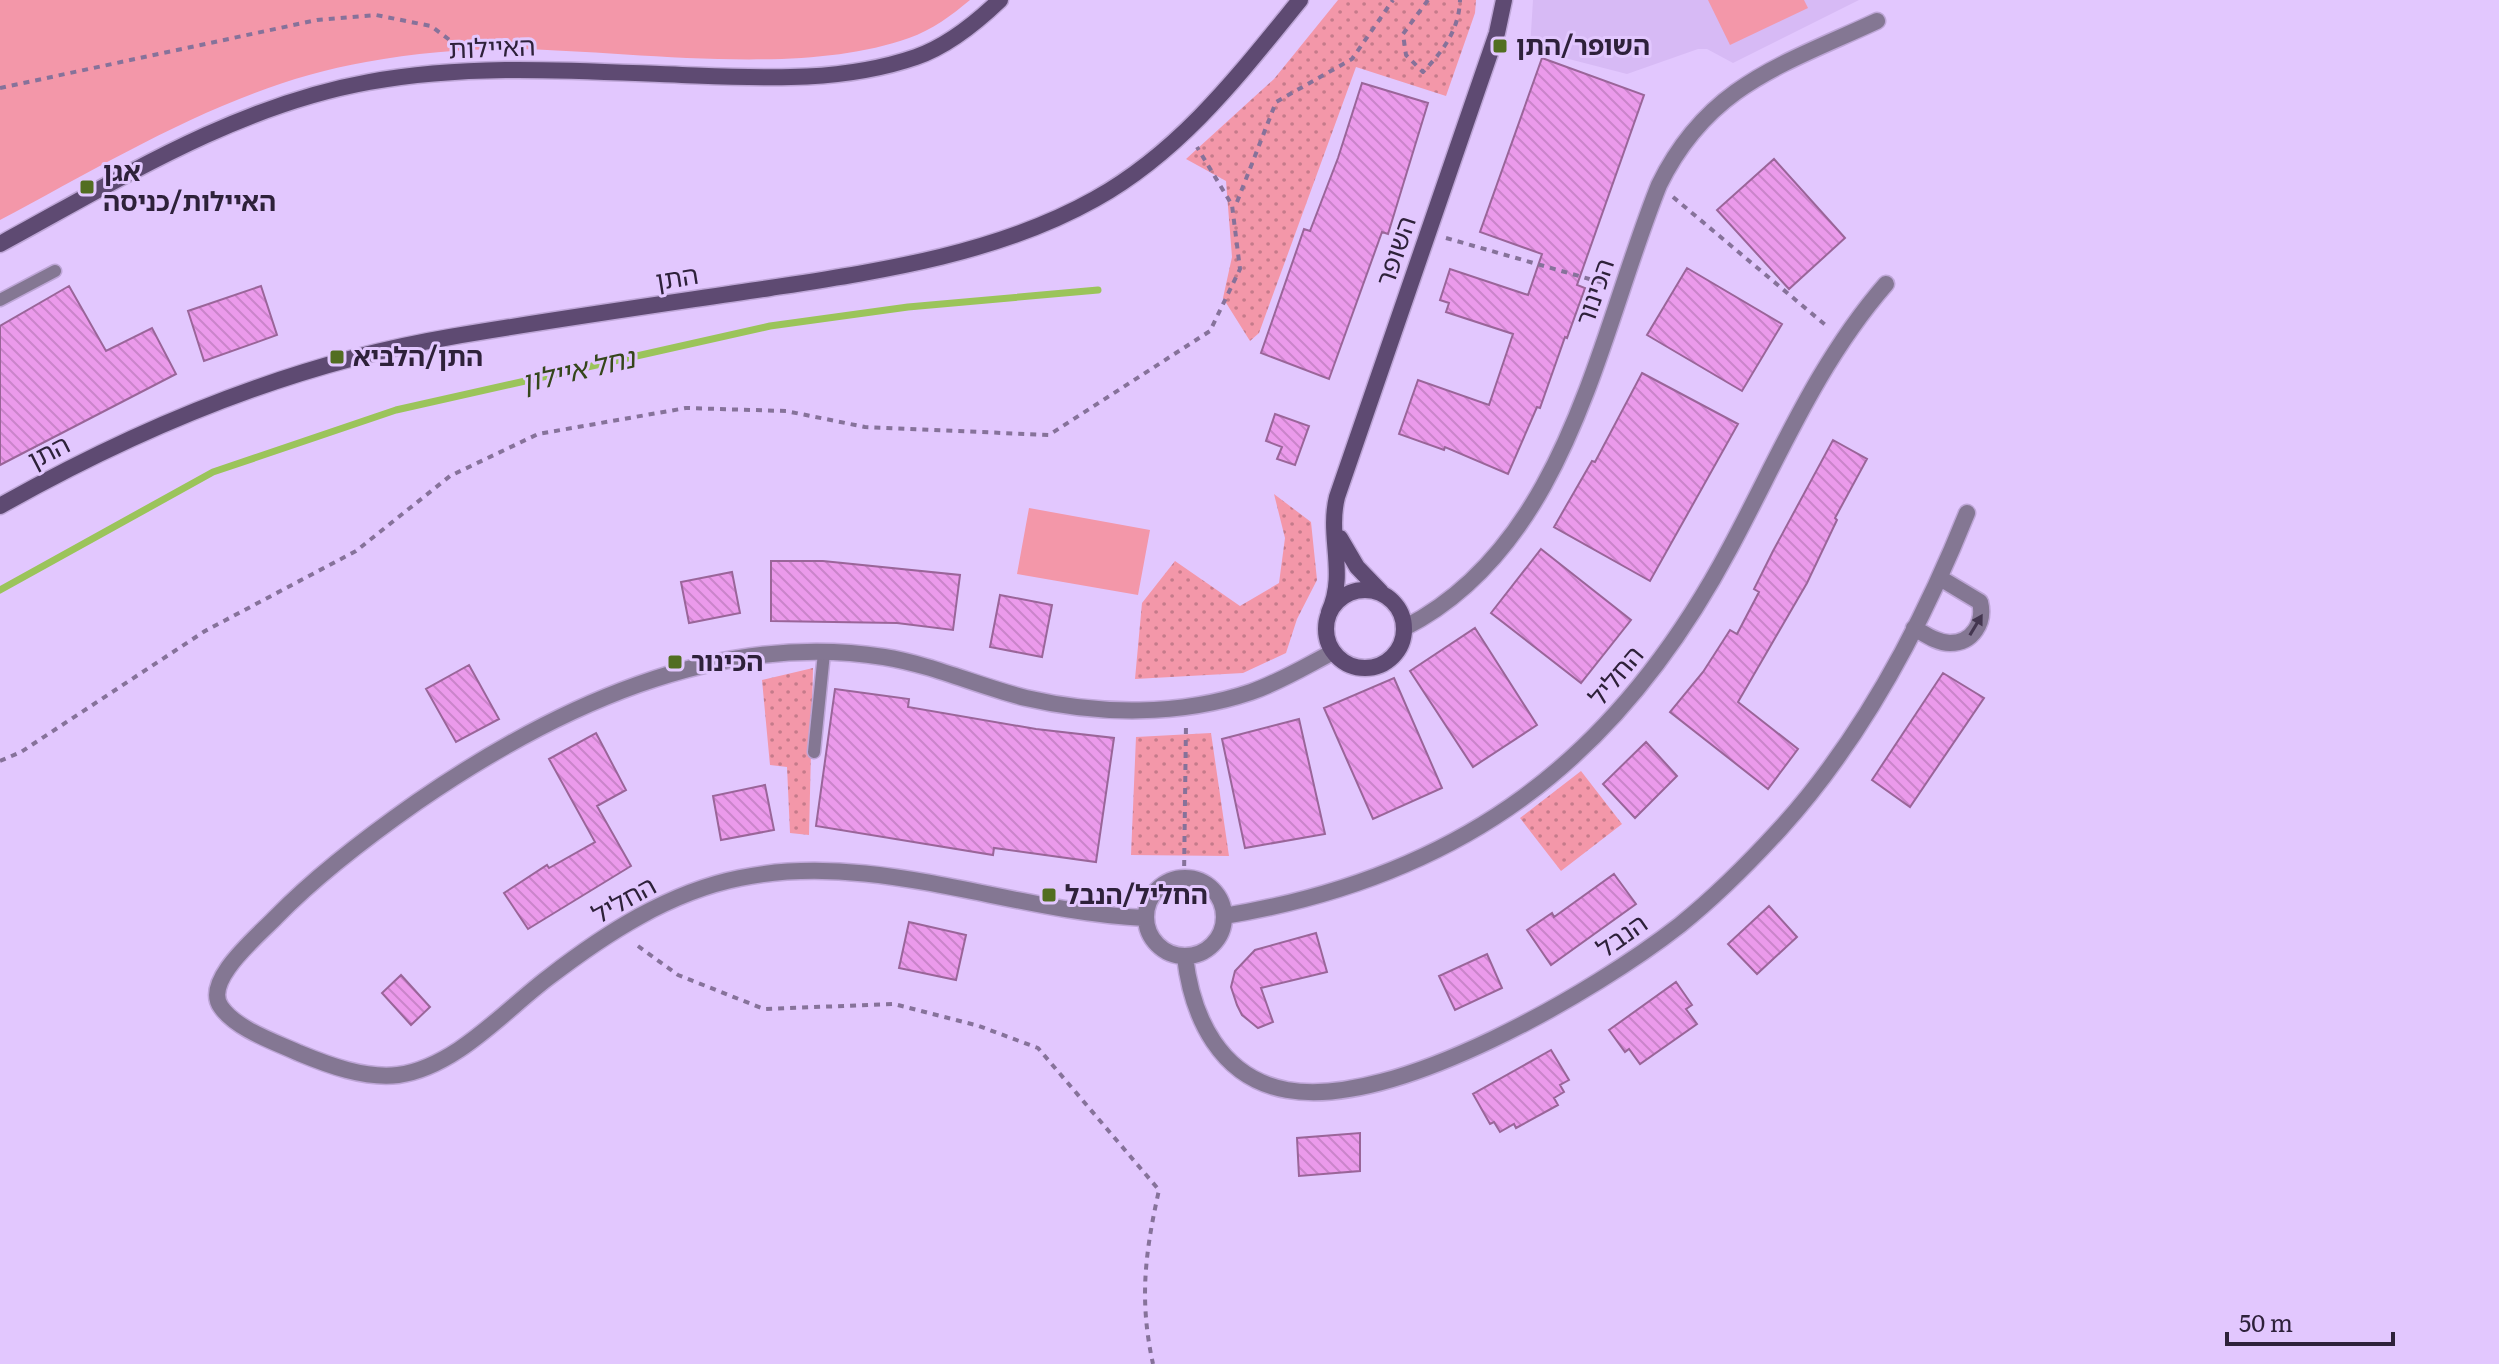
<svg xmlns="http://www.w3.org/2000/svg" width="2499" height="1364" font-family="Literata,'Noto Sans Hebrew',serif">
<defs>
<pattern id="park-dots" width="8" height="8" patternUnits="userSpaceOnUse" patternTransform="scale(2)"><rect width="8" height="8" fill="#f397a9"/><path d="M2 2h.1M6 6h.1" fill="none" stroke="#c57b8b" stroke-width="1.8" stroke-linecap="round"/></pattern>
<pattern id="building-back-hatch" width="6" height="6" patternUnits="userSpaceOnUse" patternTransform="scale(2)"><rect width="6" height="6" fill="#eb9aeb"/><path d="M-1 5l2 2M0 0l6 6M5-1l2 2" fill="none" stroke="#ca84ca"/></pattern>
</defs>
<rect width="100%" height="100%" fill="#e2c7fe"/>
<path fill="#d7baf5" d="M 1533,0 L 1859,0 L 1733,63 L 1707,49 L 1698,49 L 1627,74 L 1530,49 Z"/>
<path fill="#f397a9" d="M 0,0 L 970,0 C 952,15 932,30 909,38 C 797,78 630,50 511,49 C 463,49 413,53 366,62 C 233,85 117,158 0,220 Z
M 1708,0 L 1804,0 L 1808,8 L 1730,45 Z
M 1029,508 L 1150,530 L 1138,595 L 1017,574 Z"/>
<path fill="url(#park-dots)" d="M 1338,0 L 1476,0 L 1475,13 L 1446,96 L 1356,67 L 1259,333 L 1250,341 L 1223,298 L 1232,257 L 1226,181 L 1186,159 L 1274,79 Z
M 1274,494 L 1311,522 L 1317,580 L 1297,619 L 1286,653 L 1243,673 L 1135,679 L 1142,603 L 1175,561 L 1240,606 L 1279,583 L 1285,538 Z
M 813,668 L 809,835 L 790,833 L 787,767 L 770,765 L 762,680 Z
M 1211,733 L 1229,856 L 1131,855 L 1136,737 Z
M 1581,771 L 1622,824 L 1561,871 L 1520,818 Z"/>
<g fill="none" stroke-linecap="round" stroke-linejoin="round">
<path stroke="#9bc45a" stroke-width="7" d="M 0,590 L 213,472 L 396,410 L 770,326 L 908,307 L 1098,290"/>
</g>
<path fill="url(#building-back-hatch)" stroke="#9a6599" stroke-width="2" d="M 1542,58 L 1644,95 L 1577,285 L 1585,288 L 1567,338 L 1565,337 L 1540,408 L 1537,407 L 1508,474 L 1445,447 L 1444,450 L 1399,434 L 1418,380 L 1489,405 L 1513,334 L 1446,312 L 1449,303 L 1440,300 L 1450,269 L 1528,295 L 1542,254 L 1480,232 Z
M 1362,83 L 1428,103 L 1388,234 L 1382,232 L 1329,379 L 1261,353 L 1304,229 L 1310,231 L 1338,158 Z
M 1774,159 L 1845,238 L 1789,289 L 1717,210 Z
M 1687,268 L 1782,324 L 1742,391 L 1647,335 Z
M 69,286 L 106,351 L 152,328 L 176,374 L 0,465 L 0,326 Z
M 261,286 L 277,335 L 204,361 L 188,311 Z
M 1642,373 L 1738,424 L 1650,581 L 1554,527 L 1592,461 L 1595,462 Z
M 1275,414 L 1309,426 L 1295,465 L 1277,459 L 1282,447 L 1266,441 Z
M 1833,440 L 1867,459 L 1835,518 L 1837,520 L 1807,583 L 1738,702 L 1798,749 L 1768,789 L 1670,712 L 1703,672 L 1730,630 L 1737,634 L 1759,592 L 1754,589 L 1773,551 Z
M 1541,549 L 1631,620 L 1581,683 L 1491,613 Z
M 771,561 L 823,561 L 960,575 L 953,630 L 897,623 L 771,621 Z
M 732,572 L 740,613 L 689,623 L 681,582 Z
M 1000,595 L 1052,605 L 1042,657 L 990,647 Z
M 1475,628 L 1537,725 L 1473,767 L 1410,671 Z
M 469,665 L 499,719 L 456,742 L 426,689 Z
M 1943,673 L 1984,698 L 1910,807 L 1872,780 Z
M 1394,678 L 1442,788 L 1373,819 L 1324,708 Z
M 835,689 L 909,699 L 908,707 L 1036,729 L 1114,738 L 1096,862 L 994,848 L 993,855 L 816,826 Z
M 1299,719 L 1325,834 L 1245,848 L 1222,739 Z
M 596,733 L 626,790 L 597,806 L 631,866 L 528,929 L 504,893 L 547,865 L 549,868 L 595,842 L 549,759 Z
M 1646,742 L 1677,776 L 1635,818 L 1603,784 Z
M 765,785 L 774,830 L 721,840 L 713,796 Z
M 1614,874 L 1636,904 L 1551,965 L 1527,930 L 1552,913 L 1554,917 Z
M 1769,906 L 1797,937 L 1757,974 L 1728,944 Z
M 909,922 L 966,935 L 956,980 L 899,968 Z
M 1316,933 L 1327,972 L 1261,988 L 1273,1022 L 1258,1028 L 1242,1015 L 1237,1005 L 1231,987 L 1235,971 L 1255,950 Z
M 1487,954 L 1502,988 L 1455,1010 L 1439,976 Z
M 401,975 L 430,1007 L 411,1025 L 382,993 Z
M 1676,982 L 1692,1005 L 1686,1009 L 1697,1024 L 1640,1064 L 1629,1049 L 1625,1052 L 1609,1030 Z
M 1551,1050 L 1569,1080 L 1560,1085 L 1564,1092 L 1554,1098 L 1558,1105 L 1516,1128 L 1514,1124 L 1500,1132 L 1494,1122 L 1490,1124 L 1473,1094 Z
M 1360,1133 L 1360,1171 L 1299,1176 L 1297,1138 Z"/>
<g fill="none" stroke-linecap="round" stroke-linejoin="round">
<g stroke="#bea6d7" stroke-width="15">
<path id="lane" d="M 0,300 L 55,271
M 814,752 L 824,653"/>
</g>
<g stroke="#bea6d7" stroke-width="19">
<path id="street" d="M 1404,628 C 1566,546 1597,340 1659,185 C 1708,85 1782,65 1877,21
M 1914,628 C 1925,634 1937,643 1950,643 C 1973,643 1985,622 1980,602 L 1940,578
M1146 917a39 39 0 1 1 78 0a39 39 0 1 1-78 0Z
M 1224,916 C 1462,877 1617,760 1730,548 C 1779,457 1817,363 1886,284
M 1145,918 C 1010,912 875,850 740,878 C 669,892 605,934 549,977 C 505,1010 456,1067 398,1075 C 365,1079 328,1065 299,1053 C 275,1042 236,1029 221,1007 C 202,981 258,936 276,917 C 318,874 367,837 417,802 C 552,709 716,630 884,657 C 933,665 978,686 1026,698 C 1099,715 1180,716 1251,692 C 1280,682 1306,666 1333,652
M 1185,957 C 1192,1017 1220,1078 1287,1090 C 1394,1110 1597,990 1680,925 C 1716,896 1749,863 1780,829 C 1862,739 1922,625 1967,513"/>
</g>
<g stroke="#bea6d7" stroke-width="19">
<path id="secondary" d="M 0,244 C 118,180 235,106 369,82 C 473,63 578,71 682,75 C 760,78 841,83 916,57 C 948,46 976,23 1000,0
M 0,506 C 140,427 291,364 450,337 C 556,319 663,304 770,288 C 880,271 997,254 1095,199 C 1181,151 1239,75 1300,0
M 1340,538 L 1357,567 L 1381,592
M1326 629a39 39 0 1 1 78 0a39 39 0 1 1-78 0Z
M 1329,612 C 1347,573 1327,537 1337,497 L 1497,33 L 1504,0"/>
</g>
<path stroke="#86729a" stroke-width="4" stroke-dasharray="6 6" stroke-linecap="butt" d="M 1428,0 L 1403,34 L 1406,55 L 1423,72 C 1443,51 1459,30 1460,0
M 0,88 L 317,20 L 376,15 L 431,26 L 451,41 L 455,53
M 1673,197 L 1829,328
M 1237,202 L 1276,102 L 1352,59 L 1393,0
M 1446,238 L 1607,284
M 0,761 L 21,752 L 205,631 L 356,551 L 450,476 L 538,434 L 686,408 L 786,411 L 865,427 L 1049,435 L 1210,331 L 1240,269 L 1232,205 L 1197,147
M 1184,878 L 1186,724
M 638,946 L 678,975 L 764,1009 L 894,1004 L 979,1026 L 1038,1048 L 1159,1190 C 1145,1253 1139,1300 1153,1364"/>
<use href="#lane" stroke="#847793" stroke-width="12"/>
<use href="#street" stroke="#847793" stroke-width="16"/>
<use href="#secondary" stroke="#5e4a72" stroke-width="16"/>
</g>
<defs><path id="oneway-solid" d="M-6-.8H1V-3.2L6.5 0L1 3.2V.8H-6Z" transform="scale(2)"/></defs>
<use fill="#443650" href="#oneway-solid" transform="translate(1976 625) rotate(-59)"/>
<g fill="#526e21" stroke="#e2c7fe" stroke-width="3">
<rect x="1492" y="38" width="16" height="16" rx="4"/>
<rect x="79" y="179" width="16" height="16" rx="4"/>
<rect x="329" y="349" width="16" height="16" rx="4"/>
<rect x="667" y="654" width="16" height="16" rx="4"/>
<rect x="1041" y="887" width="16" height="16" rx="4"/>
</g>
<g text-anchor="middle" stroke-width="6" stroke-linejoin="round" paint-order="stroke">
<g font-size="26" font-weight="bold" fill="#2e213a" stroke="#e2c7fe" text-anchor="start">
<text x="1516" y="55">השופר/התן</text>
<text x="103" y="181">אגן<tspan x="103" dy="30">האיילות/כניסה</tspan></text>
<text x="353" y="366">התן/הלביא</text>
<text x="691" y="671">הכינור</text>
<text x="1065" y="904">החליל/הנבל</text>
</g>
<g font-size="26" fill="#2e213a" stroke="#e2c7fe">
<text transform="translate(492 48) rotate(-2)" y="9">האיילות</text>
<text transform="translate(1396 251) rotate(-71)" y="9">השופר</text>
<text transform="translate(677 278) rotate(-9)" y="9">התן</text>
<text transform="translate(1595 292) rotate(-71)" y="9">הכינור</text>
<text transform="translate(49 452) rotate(-27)" y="9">התן</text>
<text transform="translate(1616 676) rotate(-50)" y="9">החליל</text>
<text transform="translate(624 900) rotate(-29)" y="9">החליל</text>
<text transform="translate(1622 936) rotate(-35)" y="9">הנבל</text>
</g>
<g font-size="28" font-style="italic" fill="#35461b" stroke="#e2c7fe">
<text transform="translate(578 370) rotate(-13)" y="10">נחל איילון</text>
</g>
</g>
<path d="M2227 1332v12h166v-12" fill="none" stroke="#2e213a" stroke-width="4"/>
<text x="2239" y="1332" font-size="24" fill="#2e213a" stroke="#e2c7fe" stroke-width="6" paint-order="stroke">50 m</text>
</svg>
